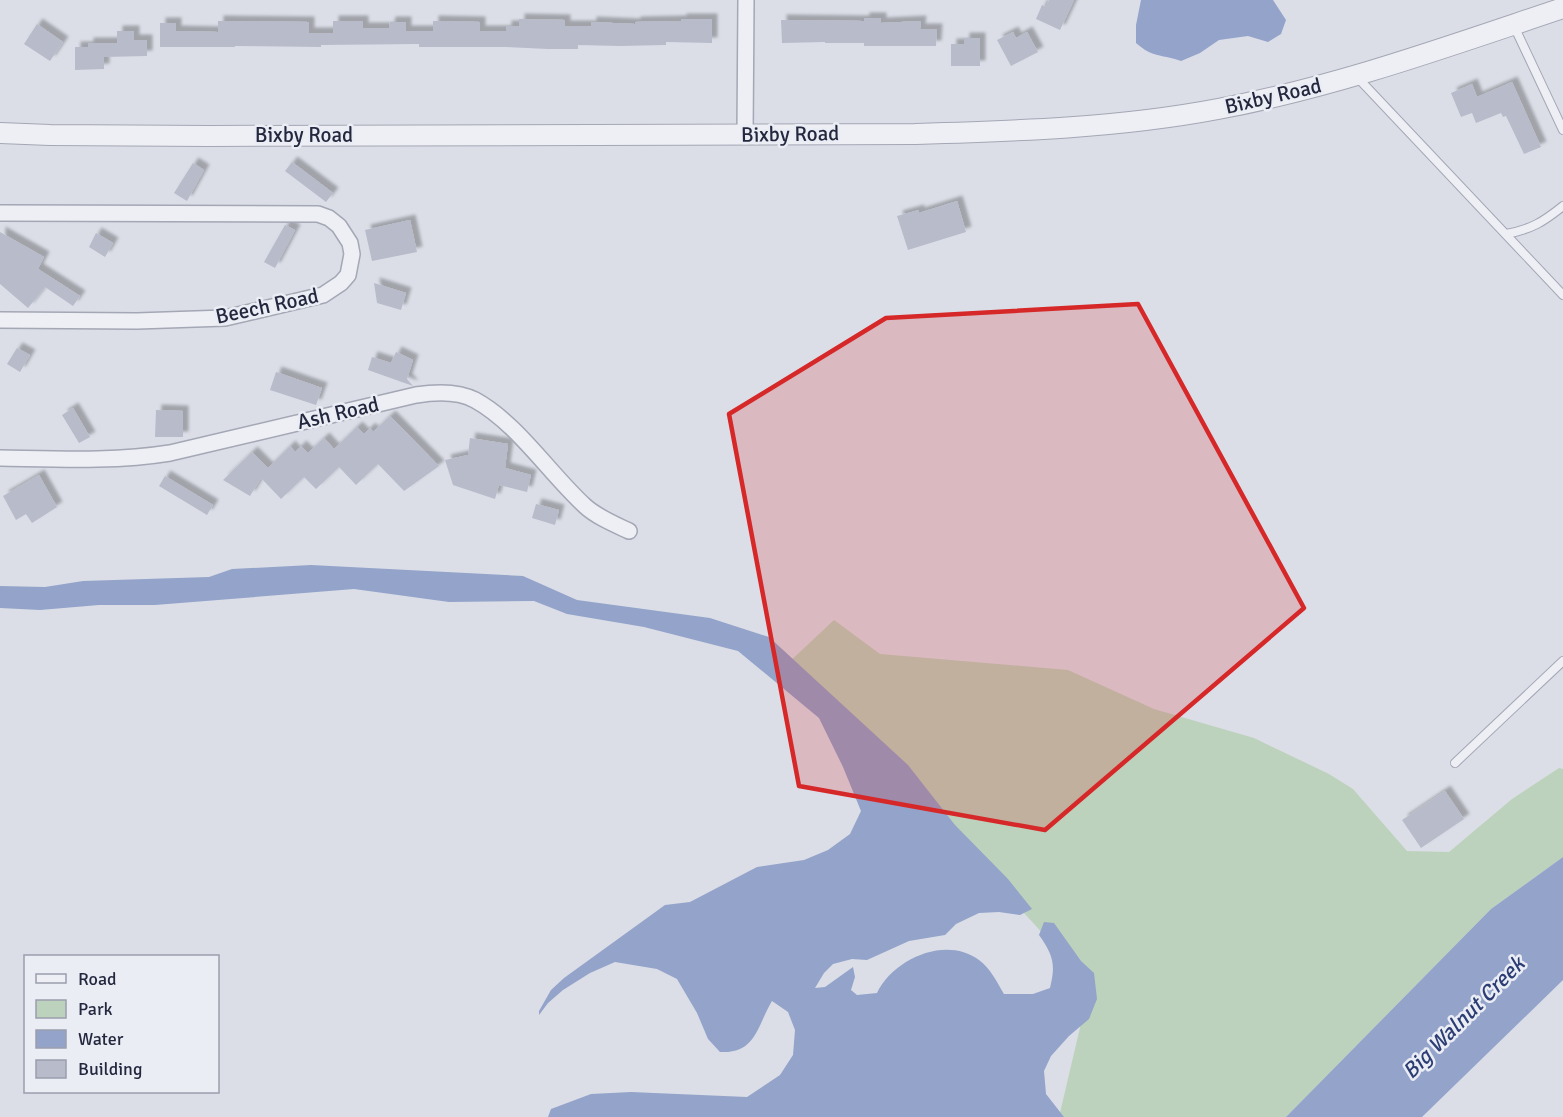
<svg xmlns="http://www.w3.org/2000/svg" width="1563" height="1117" font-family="Signika,sans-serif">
<defs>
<filter id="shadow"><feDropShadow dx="5.5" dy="-5.5" stdDeviation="1.5" flood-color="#0004"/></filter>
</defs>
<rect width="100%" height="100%" fill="#dbdee7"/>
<path fill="#bdd2bc" d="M 834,620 L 880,654 L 1068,670 L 1154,709 L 1254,738 L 1329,774 L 1353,789 L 1407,851 L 1449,852 L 1512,799 L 1559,768 L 1563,769 L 1563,857 L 1491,909 L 1286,1117 L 1059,1117 L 1090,985 L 885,761 L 785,666 Z"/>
<path fill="#93a3ca" d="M 1141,0 L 1273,0 L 1286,20 L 1281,34 L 1268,42 L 1248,36 L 1219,40 L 1200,53 L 1181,61 C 1161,54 1153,58 1136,43 L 1136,25 Z
M 311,565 L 523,576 L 577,600 L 710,618 L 769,637 L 908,765 L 955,825 L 1008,879 L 1032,909 L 1020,915 L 999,912 L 979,913 L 956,924 L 945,935 L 909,941 L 867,960 L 852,959 L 833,964 L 824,973 L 815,988 L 825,987 L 853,967 L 855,977 L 851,990 L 857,995 L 877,993 C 893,959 946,935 979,960 C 990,968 997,982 1004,994 L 1033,994 L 1050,988 C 1056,964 1053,955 1039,935 L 1044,922 L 1054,923 L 1081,961 L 1094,973 L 1097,999 L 1089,1019 L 1069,1036 L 1051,1056 L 1044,1071 L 1046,1094 L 1064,1117 L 548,1117 L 551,1109 L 591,1094 L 631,1092 L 747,1097 L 780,1075 L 793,1055 L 795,1030 L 788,1012 L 772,1001 C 757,1026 756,1054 720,1052 L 708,1039 L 697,1013 L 677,979 L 657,969 L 615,962 L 590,973 L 563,990 L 548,1003 L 539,1015 L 539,1011 L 551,990 L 564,978 L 665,905 L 690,902 L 757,867 L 804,860 L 828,850 L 850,834 L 861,811 L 843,767 L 819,718 L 738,651 L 644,627 L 567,614 L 534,601 L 449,602 L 354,589 L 155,605 L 99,605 L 40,610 L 0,608 L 0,586 L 45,587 L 83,581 L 209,577 L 232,569 Z
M 1563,857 L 1563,980 L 1422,1117 L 1286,1117 L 1491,909 Z"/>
<path fill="#b8bbca" filter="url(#shadow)" d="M 1049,0 L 1074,0 L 1060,30 L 1036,19 L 1042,5 L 1046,7 Z
M 864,18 L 881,18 L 881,23 L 921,21 L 920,29 L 937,29 L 936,46 L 864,46 L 864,43 L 825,43 L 825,42 L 782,43 L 781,20 L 864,21 Z
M 519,19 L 565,20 L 565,26 L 591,26 L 591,22 L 635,24 L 635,22 L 681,21 L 681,19 L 712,19 L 712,43 L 666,42 L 666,45 L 620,46 L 578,45 L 578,49 L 548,49 L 506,47 L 419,47 L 419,44 L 321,45 L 321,47 L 235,46 L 235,47 L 160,47 L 160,23 L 176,23 L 176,31 L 218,32 L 218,21 L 309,22 L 309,33 L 333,33 L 333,21 L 363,21 L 363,28 L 389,28 L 390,22 L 406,22 L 406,31 L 433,31 L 433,21 L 480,22 L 480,31 L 506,31 L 506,26 L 519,26 Z
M 37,24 L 63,42 L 50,61 L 24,44 Z
M 117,31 L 134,31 L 134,40 L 147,40 L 147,56 L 104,57 L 104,69 L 75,70 L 75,47 L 88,47 L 88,43 L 117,43 Z
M 1013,32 L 1016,38 L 1027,32 L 1038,52 L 1011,66 L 997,40 Z
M 964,38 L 980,38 L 980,66 L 951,66 L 951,44 L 964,44 Z
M 1512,82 L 1541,147 L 1524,154 L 1506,116 L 1503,117 L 1501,113 L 1476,123 L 1472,113 L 1461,117 L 1451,93 L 1472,84 L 1477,97 Z
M 292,162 L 333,193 L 326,202 L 285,171 Z
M 193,163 L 204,170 L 187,201 L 174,193 Z
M 957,201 L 966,232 L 908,250 L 897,216 L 919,210 L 919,213 Z
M 410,220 L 417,252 L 372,261 L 365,230 Z
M 285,225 L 295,230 L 275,268 L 264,262 Z
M 0,232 L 44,257 L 38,269 L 80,296 L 73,306 L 45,287 L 28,308 L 0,284 Z
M 96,233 L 113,243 L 105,257 L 89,247 Z
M 374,283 L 406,293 L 401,310 L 377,303 Z
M 17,348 L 30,355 L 20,372 L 7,364 Z
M 396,352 L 413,360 L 407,379 L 413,386 L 368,370 L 372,357 L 391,363 Z
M 276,372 L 322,388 L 316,405 L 270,390 Z
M 73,408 L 90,437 L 79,443 L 62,415 Z
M 156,410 L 183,411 L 183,437 L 155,437 Z
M 390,416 L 439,466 L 404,491 L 378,464 L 356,485 L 339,467 L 316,489 L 304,477 L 281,499 L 261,478 L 250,496 L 223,480 L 252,452 L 268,468 L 266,470 L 290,446 L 295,452 L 301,446 L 308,453 L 324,438 L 334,449 L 357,427 L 364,434 L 370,428 L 373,432 Z
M 470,438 L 508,444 L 505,468 L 531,475 L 527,492 L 499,485 L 495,499 L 453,485 L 445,460 L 468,455 Z
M 39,475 L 57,507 L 32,523 L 26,514 L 16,520 L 3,496 Z
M 165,476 L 213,505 L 207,515 L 159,486 Z
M 536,504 L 559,510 L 555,525 L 532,518 Z
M 1445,791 L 1464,819 L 1421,848 L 1402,820 Z"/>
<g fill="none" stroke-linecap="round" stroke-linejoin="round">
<g stroke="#a4a7b4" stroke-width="10">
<path id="service" d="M 1514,26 L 1563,130
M 1357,77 L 1563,295
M 1506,234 C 1532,229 1543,222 1563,206
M 1455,763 L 1563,661"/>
</g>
<g stroke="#a4a7b4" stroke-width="18">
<path id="minor" d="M 745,135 L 746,0
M 0,213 L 318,214 L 329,218 L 339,226 L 350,243 L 352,254 L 348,275 L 341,283 L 323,295 L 225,318 L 137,321 L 0,320
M 0,458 C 57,459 114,462 170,453 L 416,395 C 435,392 458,391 475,400 C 517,423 549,473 585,506 C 597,517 614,524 629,531"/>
</g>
<g stroke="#a4a7b4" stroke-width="22">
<path id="tertiary" d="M 0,133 L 50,135 L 210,136 L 915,134 C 1016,131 1118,128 1218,109 C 1336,87 1449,46 1563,8"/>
</g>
<use href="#service" stroke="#eeeff5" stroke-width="8"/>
<use href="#minor" stroke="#eeeff5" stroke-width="15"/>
<use href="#tertiary" stroke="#eeeff5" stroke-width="20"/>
</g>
<path fill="#d62828" fill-opacity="0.2" stroke="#d62828" stroke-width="4.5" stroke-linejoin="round" d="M 1138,304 L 1304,608 L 1045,830 L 799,786 L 729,414 L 886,318 Z"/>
<g text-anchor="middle" stroke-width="5" stroke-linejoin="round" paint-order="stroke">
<g font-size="21" fill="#24283e" stroke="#ebedf5">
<text transform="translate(1273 96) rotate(-13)" y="7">Bixby Road</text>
<text transform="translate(790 134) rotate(-1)" y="7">Bixby Road</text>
<text x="304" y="142">Bixby Road</text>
<text transform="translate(267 306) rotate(-12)" y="7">Beech Road</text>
<text transform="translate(338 413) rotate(-13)" y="7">Ash Road</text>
</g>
<g font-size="22" font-style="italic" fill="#2c3d74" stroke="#ebedf5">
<text transform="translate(1463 1017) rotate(-45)" y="8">Big Walnut Creek</text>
</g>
</g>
<rect x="24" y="955" width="195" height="138" fill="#ebedf5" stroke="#9b9eac" stroke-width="1.5"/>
<rect x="36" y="974" width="30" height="9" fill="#eeeff5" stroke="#9b9eac" stroke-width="1.5"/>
<text x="78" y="985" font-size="18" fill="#24283e">Road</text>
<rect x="36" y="1000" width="30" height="18" fill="#bdd2bc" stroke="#9b9eac" stroke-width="1.5"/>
<text x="78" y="1015" font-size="18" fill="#24283e">Park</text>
<rect x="36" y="1030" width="30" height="18" fill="#93a3ca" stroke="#9b9eac" stroke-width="1.5"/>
<text x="78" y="1045" font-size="18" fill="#24283e">Water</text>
<rect x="36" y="1060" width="30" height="18" fill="#b8bbca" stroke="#9b9eac" stroke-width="1.5"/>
<text x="78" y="1075" font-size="18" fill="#24283e">Building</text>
</svg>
